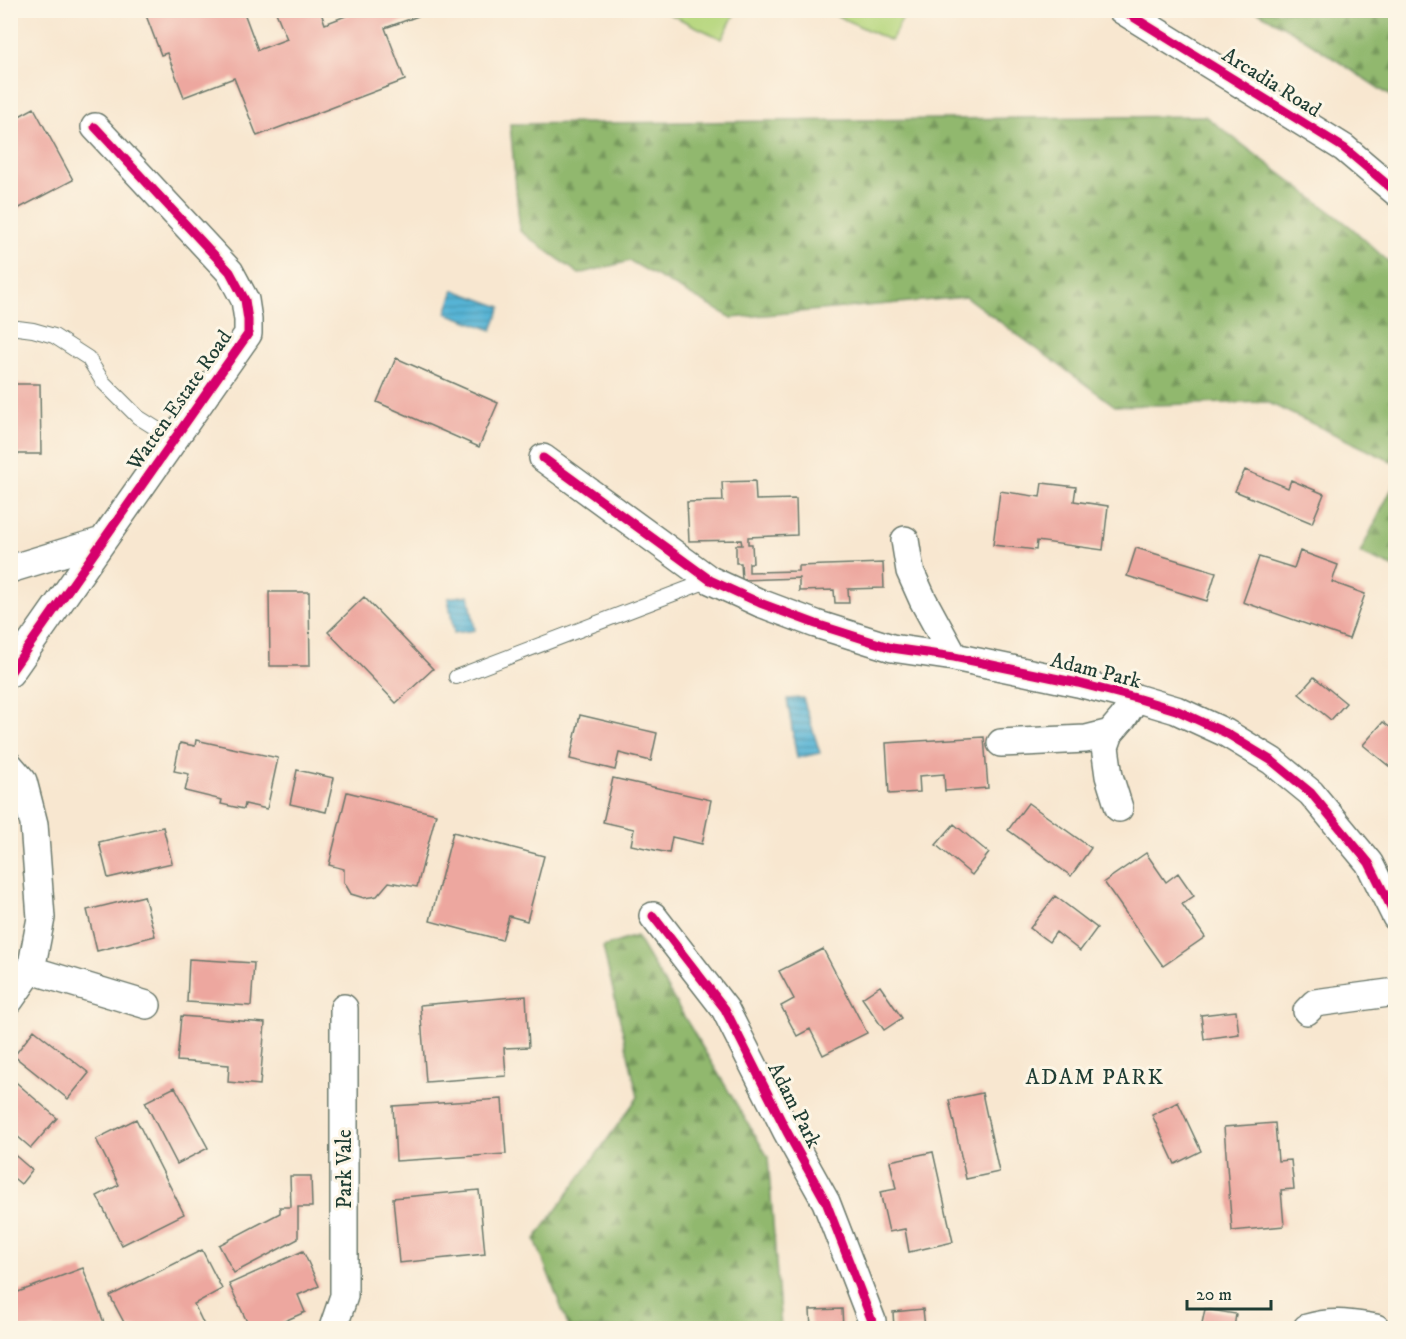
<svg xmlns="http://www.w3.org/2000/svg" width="1406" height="1339" font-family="'IM FELL DW Pica',serif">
<defs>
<pattern id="forest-firs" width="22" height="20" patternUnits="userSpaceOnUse" patternTransform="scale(1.5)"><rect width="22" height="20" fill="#91b86e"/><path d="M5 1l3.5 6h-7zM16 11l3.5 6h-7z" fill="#76975b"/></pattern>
<pattern id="water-rules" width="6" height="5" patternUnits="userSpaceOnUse" patternTransform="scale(1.5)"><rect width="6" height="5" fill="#57b4d5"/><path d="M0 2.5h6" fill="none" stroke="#4794ae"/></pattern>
</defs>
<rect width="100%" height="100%" fill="#fcf5e5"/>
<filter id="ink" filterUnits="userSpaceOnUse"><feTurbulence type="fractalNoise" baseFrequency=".0167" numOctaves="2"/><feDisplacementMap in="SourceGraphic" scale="12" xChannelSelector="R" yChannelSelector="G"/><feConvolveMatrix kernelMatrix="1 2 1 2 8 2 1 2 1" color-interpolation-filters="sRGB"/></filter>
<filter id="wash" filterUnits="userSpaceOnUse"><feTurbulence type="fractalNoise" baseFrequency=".008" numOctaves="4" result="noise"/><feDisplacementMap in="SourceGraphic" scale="24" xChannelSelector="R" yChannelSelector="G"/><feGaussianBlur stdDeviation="1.35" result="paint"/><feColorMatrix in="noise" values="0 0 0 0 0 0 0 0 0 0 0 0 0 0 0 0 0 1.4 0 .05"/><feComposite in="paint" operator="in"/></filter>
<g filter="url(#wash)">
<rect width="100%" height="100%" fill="#f8e7d0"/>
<path fill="url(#forest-firs)" stroke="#587a51" stroke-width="1.5" d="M 1256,11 L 1395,11 L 1395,99 L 1297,34 Z
M 1205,116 L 1352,228 L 1395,268 L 1395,463 L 1267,402 L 1115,406 L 966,297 L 732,318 L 630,261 L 579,274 L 520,231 L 510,124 Z
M 1395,482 L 1396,568 L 1395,568 L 1360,553 Z
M 636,936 L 768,1157 L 781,1328 L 569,1328 L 535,1239 L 638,1097 L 603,947 Z"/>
<path fill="#b7d77f" stroke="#6b8a5a" stroke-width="1.5" d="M 663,11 L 736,11 L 722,39 Z
M 827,11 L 906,10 L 906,11 L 891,41 Z"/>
<path fill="url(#water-rules)" stroke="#3b7884" stroke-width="1.5" d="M 454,290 L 501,307 L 492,330 L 446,313 Z
M 469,595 L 475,630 L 454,633 L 448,598 Z
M 803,698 L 820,753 L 797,758 L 787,699 Z"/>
<g id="blocks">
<path fill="#eda79f" d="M 144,10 L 243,10 L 258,50 L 287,39 L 275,10 L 320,10 L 325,24 L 361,10 L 432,11 L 385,28 L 405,80 L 257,136 L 234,78 L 184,97 L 167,53 L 161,55 Z
M 34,108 L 73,180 L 10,213 L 10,121 Z
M 396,358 L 498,403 L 479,447 L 377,402 Z
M 10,384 L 40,384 L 41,454 L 12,454 Z
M 1245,470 L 1288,488 L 1291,480 L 1324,494 L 1312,523 L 1235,491 Z
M 755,481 L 756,500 L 796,499 L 797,535 L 748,537 L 748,544 L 752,544 L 753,563 L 749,563 L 749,572 L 798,571 L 798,566 L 883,563 L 884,588 L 848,589 L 849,603 L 835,603 L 834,590 L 799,591 L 799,578 L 742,580 L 741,563 L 736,563 L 736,545 L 742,545 L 741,540 L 689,541 L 687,502 L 723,501 L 722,482 Z
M 1042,483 L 1076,487 L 1074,501 L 1108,506 L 1103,550 L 1037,541 L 1036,550 L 993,545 L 1000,491 L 1040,497 Z
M 1136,548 L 1216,572 L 1207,601 L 1127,576 Z
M 1300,551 L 1338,565 L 1332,582 L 1365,594 L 1349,639 L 1243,602 L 1259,557 L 1294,568 Z
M 269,592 L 309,592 L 310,666 L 270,666 Z
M 364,597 L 433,669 L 396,703 L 328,632 Z
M 1314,677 L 1346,703 L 1331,720 L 1299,694 Z
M 580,715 L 657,733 L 651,761 L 619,753 L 615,770 L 570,759 Z
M 1383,722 L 1396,732 L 1396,772 L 1363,745 Z
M 984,737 L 988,788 L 945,791 L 944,774 L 919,776 L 920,792 L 889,794 L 886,743 Z
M 196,740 L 278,758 L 267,809 L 245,804 L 244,809 L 221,804 L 222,800 L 185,791 L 189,774 L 174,771 L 180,743 L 195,746 Z
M 297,770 L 334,778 L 326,812 L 290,804 Z
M 613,778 L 711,800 L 702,844 L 672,837 L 669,853 L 631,845 L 634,829 L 603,822 Z
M 347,792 L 436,814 L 417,887 L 389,882 L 377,896 L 364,898 L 351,894 L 344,882 L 344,869 L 329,865 Z
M 1028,803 L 1091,848 L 1071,876 L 1008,830 Z
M 954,824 L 989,853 L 972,875 L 936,845 Z
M 163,827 L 172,863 L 108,878 L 99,842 Z
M 453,832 L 544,856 L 527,921 L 509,916 L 502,940 L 430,921 Z
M 1146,853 L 1166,882 L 1178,873 L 1194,896 L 1182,904 L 1205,937 L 1163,966 L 1104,882 Z
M 144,896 L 155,936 L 97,951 L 87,910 Z
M 1055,896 L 1097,928 L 1080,951 L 1056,932 L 1049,942 L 1030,928 Z
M 823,949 L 867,1033 L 823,1055 L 810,1029 L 797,1036 L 781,1006 L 794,999 L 779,971 Z
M 189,959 L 254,963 L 251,1006 L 187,1002 Z
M 880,986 L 902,1018 L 884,1030 L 862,998 Z
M 526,996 L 529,1047 L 504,1048 L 506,1076 L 426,1082 L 420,1005 Z
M 1236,1011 L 1239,1034 L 1204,1039 L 1201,1015 Z
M 181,1016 L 265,1023 L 260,1085 L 228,1082 L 229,1065 L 177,1061 Z
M 34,1030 L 89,1073 L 68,1099 L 14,1056 Z
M 10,1077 L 57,1118 L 31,1148 L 10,1130 Z
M 175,1087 L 208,1148 L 177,1164 L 145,1102 Z
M 982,1093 L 999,1172 L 966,1179 L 949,1100 Z
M 502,1099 L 506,1154 L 396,1161 L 393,1106 Z
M 1178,1102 L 1201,1151 L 1175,1164 L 1152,1115 Z
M 136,1119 L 184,1214 L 122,1245 L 97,1196 L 119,1185 L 96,1139 Z
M 1275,1123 L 1278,1161 L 1291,1160 L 1294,1189 L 1281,1190 L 1284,1226 L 1232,1231 L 1224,1127 Z
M 10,1151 L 32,1170 L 21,1184 L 10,1175 Z
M 933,1152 L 953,1242 L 909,1252 L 905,1229 L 889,1232 L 880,1192 L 896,1189 L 890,1161 Z
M 290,1176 L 311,1176 L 312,1207 L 298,1207 L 298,1239 L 234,1273 L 219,1245 L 280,1213 L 280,1207 L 291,1207 Z
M 479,1190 L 485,1254 L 399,1263 L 393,1198 Z
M 202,1250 L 222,1289 L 194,1304 L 204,1325 L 197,1328 L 127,1328 L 110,1296 Z
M 303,1251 L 319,1286 L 298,1295 L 305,1312 L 269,1328 L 250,1328 L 229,1284 Z
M 83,1268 L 106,1328 L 14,1328 L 10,1319 L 10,1295 Z
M 842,1309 L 843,1328 L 811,1328 L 810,1310 Z
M 923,1309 L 925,1328 L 894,1328 L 893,1312 Z
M 1205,1309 L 1236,1314 L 1234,1328 L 1201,1328 Z"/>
</g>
</g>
<g filter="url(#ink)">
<use href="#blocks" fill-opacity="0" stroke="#6b786b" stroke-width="1.5"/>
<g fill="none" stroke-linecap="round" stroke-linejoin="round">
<g stroke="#6b786b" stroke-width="16">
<path id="service" d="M 10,327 L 33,330 L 54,336 L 88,358 L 103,382 L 138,417 L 173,439
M 456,677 L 710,580"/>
</g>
<g stroke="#6b786b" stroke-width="30">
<path id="minor" d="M 1122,10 L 1344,148 L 1396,192
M 543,458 L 710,580 L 760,603 L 816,624 L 892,648 L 954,657 L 1078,683 L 1136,698 L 1176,710 L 1226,733 L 1272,761 L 1311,793 L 1369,863 L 1396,917
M 905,540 L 910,571 L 923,600 L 954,657
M 10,569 L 102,541
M 10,673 L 248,334 L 248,320 L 245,300 L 230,272 L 95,127
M 1001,743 L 1086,739 L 1110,733
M 10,766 L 23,781 L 34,824 L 41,918 L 31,970 L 10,1000
M 1119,808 L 1109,776 L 1105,747 L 1110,733 L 1123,718 L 1136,698
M 653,916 L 725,1009 L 787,1132 L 826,1202 L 872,1321 L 872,1328
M 31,970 L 147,1005
M 1307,1011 L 1315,1003 L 1396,992
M 333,1328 L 344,1296 L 344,1008
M 1307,1328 C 1333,1320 1350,1324 1376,1328"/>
</g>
<use href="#service" stroke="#fff" stroke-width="14"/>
<use href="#minor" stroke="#fff" stroke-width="27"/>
<g stroke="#fcf5e5" stroke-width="13">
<path id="cycleway" d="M 1122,10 L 1344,148 L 1396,192
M 543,458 L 710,580 L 760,603 L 816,624 L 892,648 L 954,657 L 1078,683 L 1136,698 L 1176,710 L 1226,733 L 1272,761 L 1311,793 L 1369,863 L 1396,917
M 10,673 L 248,334 L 248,320 L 245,300 L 230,272 L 95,127
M 653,916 L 725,1009 L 787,1132 L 826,1202 L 872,1321 L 872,1328"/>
</g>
<use href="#cycleway" stroke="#d6006c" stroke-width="9"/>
</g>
</g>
<g text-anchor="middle" stroke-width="6" stroke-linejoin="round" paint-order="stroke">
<g font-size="21" fill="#1f3d34" stroke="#fcf5e5">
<text transform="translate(1272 82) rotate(32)" y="7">Arcadia Road</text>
<text transform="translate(179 400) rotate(-55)" y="7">Watten Estate Road</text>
<text transform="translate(1096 670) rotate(14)" y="7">Adam Park</text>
<text transform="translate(795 1105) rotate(63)" y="7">Adam Park</text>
<text transform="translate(344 1169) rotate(-90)" y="7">Park Vale</text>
</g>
<g font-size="22" letter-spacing="1.5" fill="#1f3d34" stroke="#fcf5e5">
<text x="1095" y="1084">ADAM PARK</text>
</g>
</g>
<rect width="1406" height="1339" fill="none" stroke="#fcf5e5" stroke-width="36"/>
<path d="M1187 1300v9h84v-9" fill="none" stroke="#1f3d34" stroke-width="3"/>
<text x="1196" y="1300" font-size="18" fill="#1f3d34" stroke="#fcf5e5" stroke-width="4.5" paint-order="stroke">20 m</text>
</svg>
